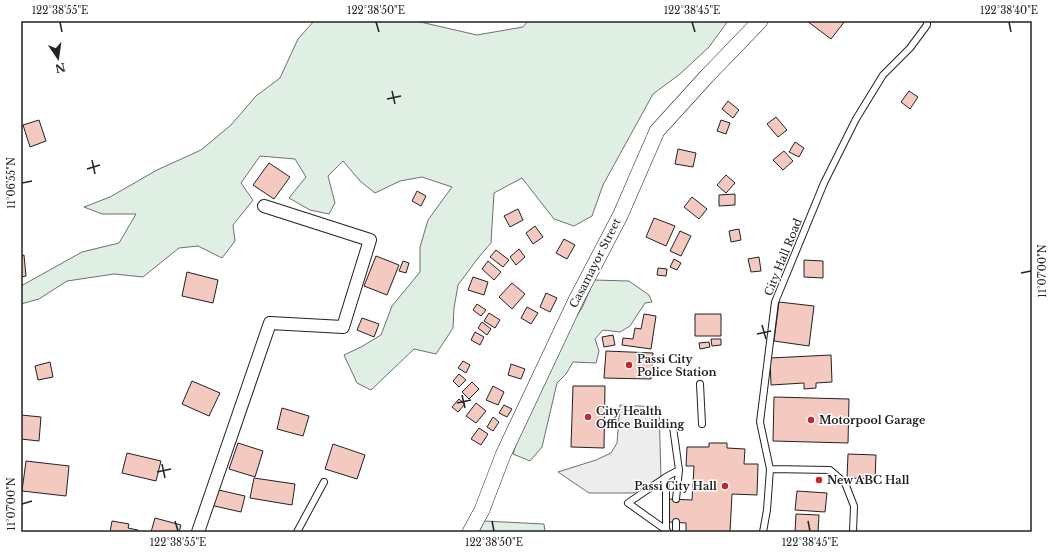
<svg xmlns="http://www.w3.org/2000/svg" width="1053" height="553" font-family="'Libre Baskerville',serif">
<rect width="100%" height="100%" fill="#fff"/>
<path fill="#e0efe3" stroke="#6f6f6f" d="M 314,21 L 416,21 L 477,35 L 523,27 L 528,21 L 728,21 L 709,47 L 680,74 L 653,94 L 603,185 L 592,216 L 574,226 L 554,219 L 522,178 L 494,193 L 491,243 L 478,258 L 458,285 L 454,308 L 453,328 L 436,354 L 414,349 L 371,390 L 357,383 L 344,355 L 361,347 L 381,335 L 392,306 L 420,272 L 420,247 L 428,220 L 452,187 L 422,177 L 400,181 L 375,193 L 360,181 L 343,161 L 328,176 L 335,203 L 329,214 L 310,210 L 289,198 L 306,177 L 295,159 L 260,156 L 241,183 L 253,200 L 233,225 L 235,241 L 222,258 L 198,246 L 179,248 L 143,277 L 114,274 L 67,281 L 39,299 L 21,304 L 21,286 L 82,252 L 119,243 L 136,214 L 102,214 L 84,207 L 110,197 L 157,170 L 201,150 L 231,125 L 256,96 L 280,78 L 298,39 Z
M 594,280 L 629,281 L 649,295 L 652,302 L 645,303 L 630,326 L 620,332 L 603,330 L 595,339 L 599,351 L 596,363 L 573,362 L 566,374 L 557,383 L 542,447 L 530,461 L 513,454 L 517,441 L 557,345 L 582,308 Z
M 484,521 L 544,524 L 545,532 L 479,532 Z"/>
<path fill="#ededed" stroke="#6f6f6f" d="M 620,405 L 659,407 L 661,478 L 633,493 L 589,493 L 558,472 L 596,460 L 611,453 L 617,443 Z"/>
<path fill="#f3c9c0" stroke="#222" d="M 807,21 L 845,21 L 831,39 Z
M 909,91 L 918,97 L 910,109 L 901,102 Z
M 728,101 L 739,110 L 733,118 L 722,109 Z
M 776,117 L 787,130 L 778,137 L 767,124 Z
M 39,120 L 46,141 L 30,147 L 23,125 Z
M 721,120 L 730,123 L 726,134 L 717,131 Z
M 795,142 L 804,148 L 799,157 L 789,152 Z
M 678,149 L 696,153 L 693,167 L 675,164 Z
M 784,151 L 793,161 L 783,170 L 773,160 Z
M 269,163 L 290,177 L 274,199 L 253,185 Z
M 726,175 L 735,183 L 726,193 L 717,185 Z
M 417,191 L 426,196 L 421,206 L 412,201 Z
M 735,194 L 735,205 L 719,206 L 719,195 Z
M 692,197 L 707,209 L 699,219 L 684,207 Z
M 518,209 L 523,220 L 510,227 L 504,216 Z
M 654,218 L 675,226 L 666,246 L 646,237 Z
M 535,226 L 543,237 L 533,244 L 526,233 Z
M 739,229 L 741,240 L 731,242 L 729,231 Z
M 680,231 L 691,236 L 681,256 L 670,251 Z
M 564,239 L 575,245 L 567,259 L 556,253 Z
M 519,249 L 525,257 L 516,265 L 510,257 Z
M 496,250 L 509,260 L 503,267 L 490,257 Z
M 24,255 L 26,276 L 21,277 L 21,256 Z
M 376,256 L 399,265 L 387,295 L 364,286 Z
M 759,257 L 761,271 L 751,272 L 748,259 Z
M 674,259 L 681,263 L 677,270 L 670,267 Z
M 804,260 L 823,261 L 823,278 L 804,277 Z
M 403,261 L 409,263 L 406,273 L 399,271 Z
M 488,261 L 501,272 L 494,280 L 482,269 Z
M 658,268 L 667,269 L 666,276 L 657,275 Z
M 187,272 L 218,280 L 213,303 L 182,296 Z
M 473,277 L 488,282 L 484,295 L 468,290 Z
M 512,283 L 525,294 L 512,309 L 499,297 Z
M 546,293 L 557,298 L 550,312 L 540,307 Z
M 779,302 L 814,306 L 809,346 L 774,341 Z
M 477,304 L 486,310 L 481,316 L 473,310 Z
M 527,307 L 538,313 L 531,324 L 521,318 Z
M 489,313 L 500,320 L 495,328 L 484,321 Z
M 644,314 L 656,316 L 651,349 L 622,345 L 623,338 L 633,339 L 635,328 L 641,329 Z
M 695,314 L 721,314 L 721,336 L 695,336 Z
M 362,318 L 379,324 L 374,337 L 357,330 Z
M 482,322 L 491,329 L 487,335 L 478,328 Z
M 475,332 L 484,337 L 480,345 L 471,340 Z
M 613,335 L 615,345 L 604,347 L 602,337 Z
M 711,339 L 721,339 L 721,345 L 712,346 Z
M 709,342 L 710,347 L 700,349 L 699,343 Z
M 606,351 L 653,353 L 651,379 L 604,378 Z
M 831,355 L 832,382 L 816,383 L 816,388 L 804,389 L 804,383 L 771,385 L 770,358 Z
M 463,361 L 470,365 L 466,373 L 458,368 Z
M 50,362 L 53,377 L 38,380 L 35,366 Z
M 511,364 L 525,369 L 521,379 L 508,375 Z
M 459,374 L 466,380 L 459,387 L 453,381 Z
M 192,381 L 220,393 L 209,416 L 182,404 Z
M 472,382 L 479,389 L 469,399 L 462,392 Z
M 493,386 L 504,392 L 498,405 L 486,400 Z
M 573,386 L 605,386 L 604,448 L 571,447 Z
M 774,397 L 849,399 L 848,443 L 773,441 Z
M 459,399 L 465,404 L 458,412 L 452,407 Z
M 476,403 L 486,411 L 476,423 L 466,416 Z
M 504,405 L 512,409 L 507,417 L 499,413 Z
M 282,408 L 309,416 L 303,436 L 277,429 Z
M 21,415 L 41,417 L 39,441 L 21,439 Z
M 493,417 L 499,422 L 493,431 L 487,427 Z
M 479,428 L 488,434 L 481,445 L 471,439 Z
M 238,443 L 263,451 L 255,477 L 229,469 Z
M 709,443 L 727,443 L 727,448 L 745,449 L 744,464 L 758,464 L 757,495 L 732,494 L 730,532 L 686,532 L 686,523 L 668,522 L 669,499 L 692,500 L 694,466 L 686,466 L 687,447 L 709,447 Z
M 333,444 L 365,455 L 357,479 L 325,469 Z
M 127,453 L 161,461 L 156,481 L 122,473 Z
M 848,454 L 876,455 L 875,479 L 847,478 Z
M 26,461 L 69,466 L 66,496 L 22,491 Z
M 254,478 L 295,484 L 292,505 L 250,498 Z
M 214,489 L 245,496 L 241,512 L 210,505 Z
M 797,491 L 827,493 L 825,512 L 795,510 Z
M 796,514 L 819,515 L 818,532 L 795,532 Z
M 155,518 L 181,525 L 179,532 L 151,532 Z
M 112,521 L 129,524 L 128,528 L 138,530 L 137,532 L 110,532 Z"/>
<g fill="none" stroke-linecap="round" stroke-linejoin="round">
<g stroke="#222" stroke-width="8">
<path id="service" d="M 700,384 L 702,424
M 673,427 L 679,470 L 676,499
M 770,469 L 830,470 L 845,483 L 854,506 L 853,532
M 676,522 L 676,532
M 666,530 L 628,503 L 666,477
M 297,532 L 324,482
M 668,532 L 666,530 L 666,477 L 679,470
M 763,532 L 767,510 L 770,469 L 760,422 L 775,302 L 824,183 L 856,119 L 883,75 L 910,48 L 927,25 L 927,21"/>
</g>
<g stroke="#222" stroke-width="14">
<path id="minor" d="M 198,532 L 270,323 L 343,327 L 370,240 L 264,206"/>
</g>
<g stroke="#222" stroke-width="16">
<path id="tertiary" d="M 470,532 L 482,510 L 503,455 L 576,300 L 620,216 L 657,131 L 707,76 L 760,21"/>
</g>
<use href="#service" stroke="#fff" stroke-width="6"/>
<use href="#minor" stroke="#fff" stroke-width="12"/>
<use href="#tertiary" stroke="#fff" stroke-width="15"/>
</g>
<path fill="none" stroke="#222" stroke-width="1.5" d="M 60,22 L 62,32M 376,22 L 379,32M 692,22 L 695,32M 1009,22 L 1011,32M 392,91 L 395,104M 387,99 L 401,96M 92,160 L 95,174M 87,169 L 100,165M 22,183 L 32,181M 1021,273 L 1031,271M 762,325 L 766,339M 757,334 L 771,331M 462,395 L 465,408M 457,403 L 471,400M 162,464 L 165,478M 157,472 L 171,469M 22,504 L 32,501M 175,521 L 178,531M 492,521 L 494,531M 808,521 L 810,531"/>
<g fill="#c62828" stroke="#fff" stroke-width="1.5">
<circle cx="629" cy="365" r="4"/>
<circle cx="588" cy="417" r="4"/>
<circle cx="811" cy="420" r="4"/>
<circle cx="819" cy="480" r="4"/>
<circle cx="725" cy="486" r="4"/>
</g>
<g text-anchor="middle" stroke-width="3" stroke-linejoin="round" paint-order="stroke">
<g font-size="11" fill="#222" stroke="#fff">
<text transform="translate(783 257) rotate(-68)" y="4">City Hall Road</text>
<text transform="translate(595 263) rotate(-63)" y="4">Casamayor Street</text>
</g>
<g font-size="11" font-weight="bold" fill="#222" stroke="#fff" text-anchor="start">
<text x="637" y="363">Passi City<tspan x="637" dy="13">Police Station</tspan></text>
<text x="596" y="415">City Health<tspan x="596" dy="13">Office Building</tspan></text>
<text x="819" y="424">Motorpool Garage</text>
<text x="827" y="484">New ABC Hall</text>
<text x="717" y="490" text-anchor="end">Passi City Hall</text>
</g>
</g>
<rect width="1053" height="553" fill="none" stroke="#ffffff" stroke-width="44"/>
<g transform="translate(58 58) rotate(167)" stroke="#ffffff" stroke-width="3" paint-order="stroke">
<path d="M0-3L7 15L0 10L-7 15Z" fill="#222222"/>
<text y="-6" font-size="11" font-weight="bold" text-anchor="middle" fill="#222222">N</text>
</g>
<rect x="22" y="22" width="1009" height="509" fill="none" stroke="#222" stroke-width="1.5"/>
<g font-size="10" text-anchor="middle" fill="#222">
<text x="60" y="14">122°38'55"E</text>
<text x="376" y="14">122°38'50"E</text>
<text x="692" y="14">122°38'45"E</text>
<text x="1009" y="14">122°38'40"E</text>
<text transform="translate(11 183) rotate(-90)" y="4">11°06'55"N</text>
<text transform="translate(1042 271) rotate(-90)" y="4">11°07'00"N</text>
<text transform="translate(11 504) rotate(-90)" y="4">11°07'00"N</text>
<text x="178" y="546">122°38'55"E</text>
<text x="494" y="546">122°38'50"E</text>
<text x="810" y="546">122°38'45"E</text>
</g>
</svg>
